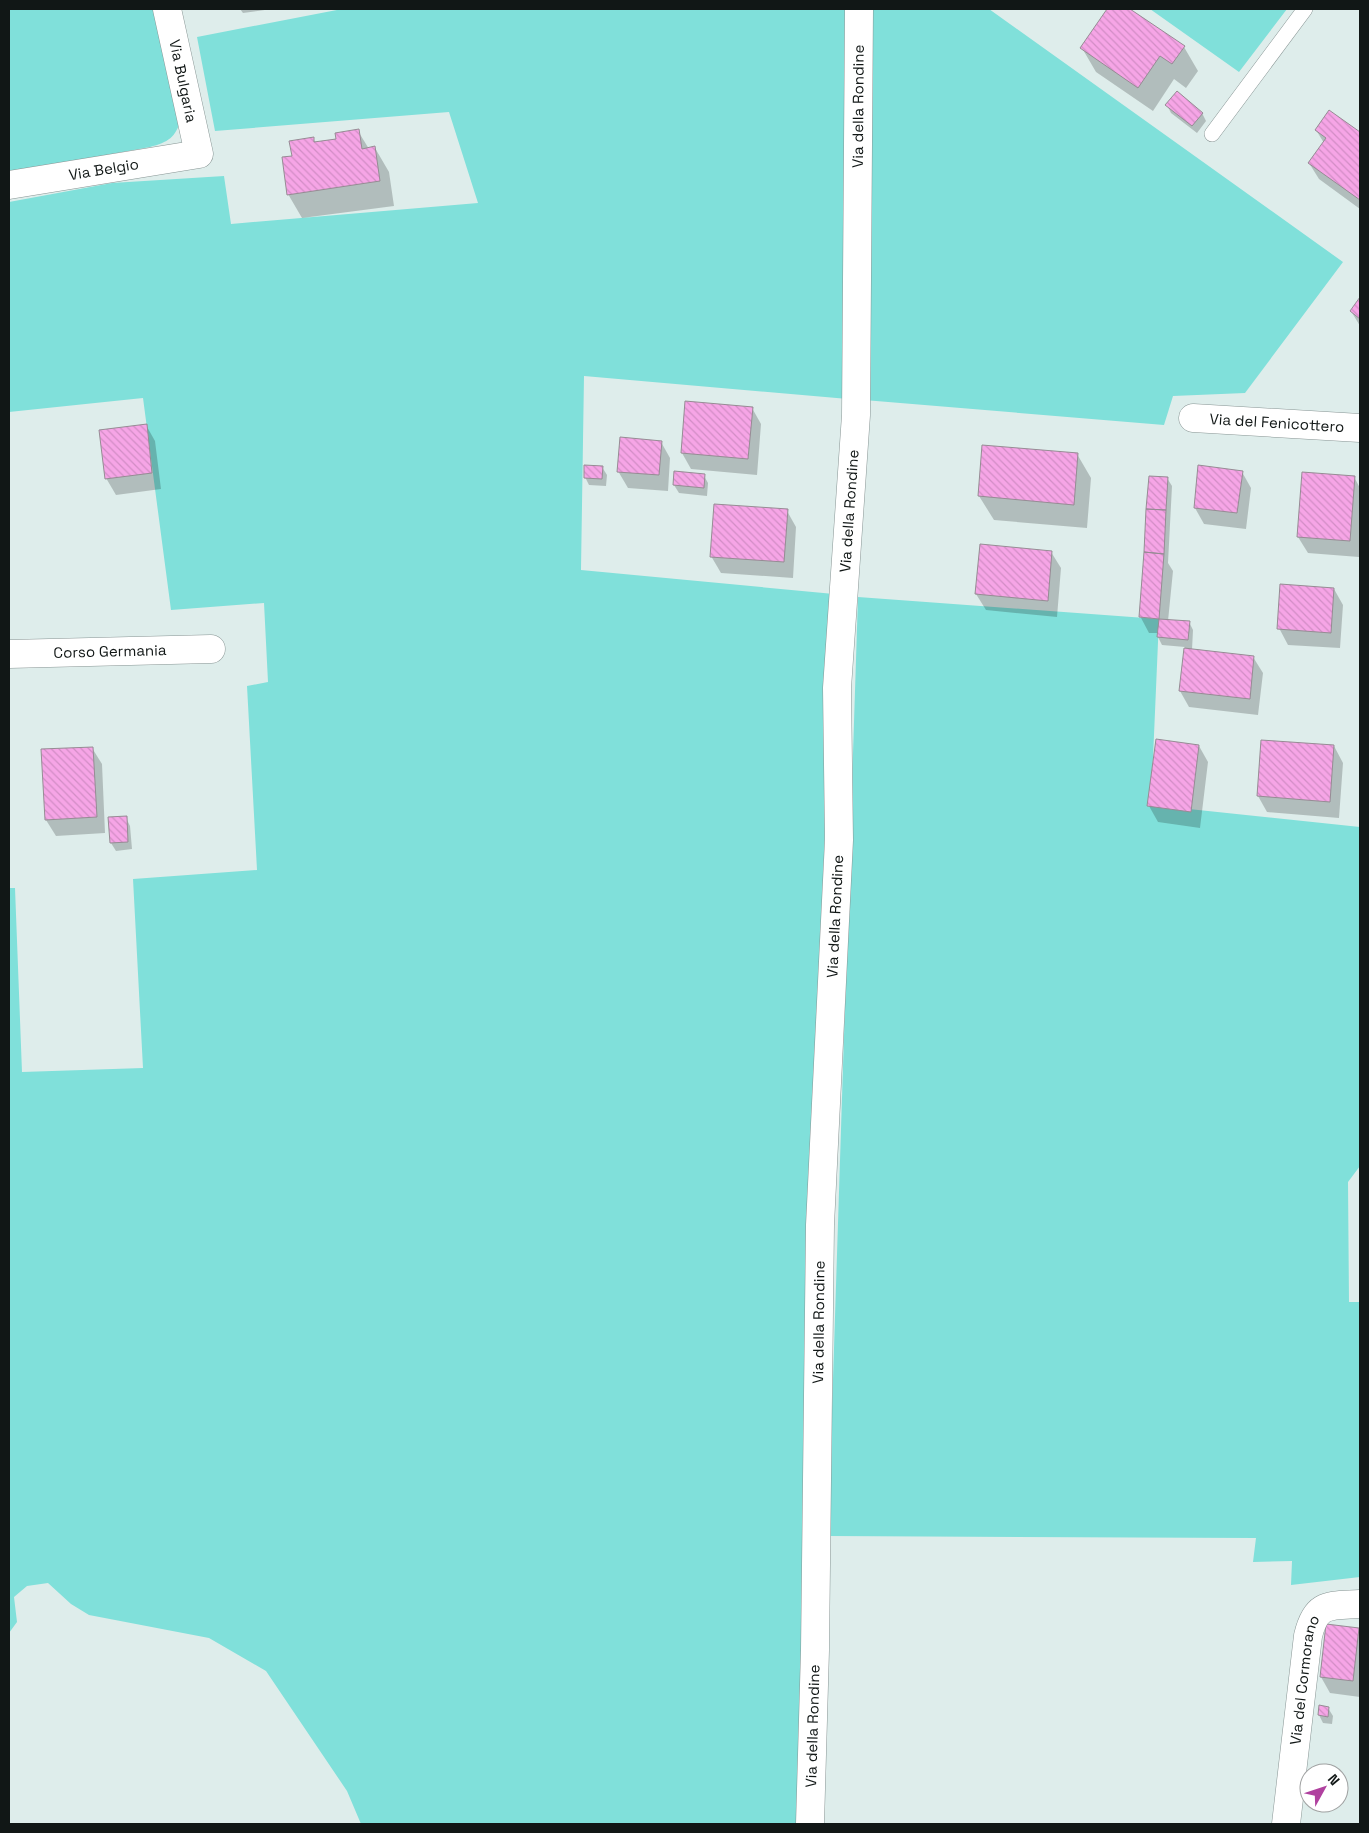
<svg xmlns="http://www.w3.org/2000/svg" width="1369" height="1833" font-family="'Space Grotesk',sans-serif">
<defs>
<pattern id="building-back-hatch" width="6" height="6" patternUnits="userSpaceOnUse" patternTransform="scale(1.25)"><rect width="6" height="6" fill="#f6a5e6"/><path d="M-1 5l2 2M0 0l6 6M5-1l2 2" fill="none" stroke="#d28dc5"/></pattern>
</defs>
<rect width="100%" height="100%" fill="#deedeb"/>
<path fill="#80e0da" d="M 9,9 L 157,9 L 181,118 C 176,138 168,142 150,147 L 9,173 Z
M 342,9 L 849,9 L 848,399 L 584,376 L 581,570 L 834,594 L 814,1120 L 803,1824 L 361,1824 L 347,1791 L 266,1671 L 209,1638 L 89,1615 L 71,1604 L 48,1583 L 27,1586 L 14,1597 L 17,1622 L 9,1633 L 9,888 L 15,888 L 22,1072 L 143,1068 L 133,879 L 257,870 L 247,686 L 268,682 L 264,603 L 171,610 L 143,398 L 9,412 L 9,202 L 112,183 L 224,176 L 231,224 L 478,203 L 449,112 L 215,131 L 197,37 Z
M 867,9 L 989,9 L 1343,262 L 1245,393 L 1173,396 L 1164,425 L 864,400 Z
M 1150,9 L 1287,9 L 1239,72 Z
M 858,597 L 1159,619 L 1151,805 L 1360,827 L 1360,1166 L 1348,1182 L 1349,1302 L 1360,1302 L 1360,1577 L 1291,1585 L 1292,1561 L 1253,1562 L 1256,1538 L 828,1536 Z"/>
<path fill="#0003" d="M 240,9 L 272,9 L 243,13 Z
M 1108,9 L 1128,9 L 1184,47 L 1198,71 L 1186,88 L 1174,79 L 1153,111 L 1096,72 L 1082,48 Z
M 1167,105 L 1202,113 L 1206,121 L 1197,133 L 1171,113 Z
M 1329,112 L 1360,134 L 1360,209 L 1319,179 L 1309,163 L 1324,143 L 1316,130 Z
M 358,131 L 369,149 L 375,148 L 389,172 L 394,206 L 302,218 L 288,194 L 293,157 L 313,139 L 316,143 L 337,140 Z
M 1360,299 L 1360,326 L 1351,311 Z
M 752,408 L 761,424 L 757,475 L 691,469 L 682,453 Z
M 146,425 L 155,441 L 161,489 L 116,495 L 106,478 Z
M 661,442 L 670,458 L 668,491 L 628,488 L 618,471 Z
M 984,446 L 1077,454 L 1091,478 L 1087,528 L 994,520 L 979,496 Z
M 602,467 L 607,475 L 606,486 L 589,485 L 585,477 Z
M 1242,472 L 1251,488 L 1246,529 L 1204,524 L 1195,508 Z
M 704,476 L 708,483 L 707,496 L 679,493 L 674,485 Z
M 1354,477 L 1360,488 L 1359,557 L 1308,553 L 1298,537 Z
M 1167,478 L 1172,486 L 1168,563 L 1173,571 L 1168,621 L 1189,622 L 1193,630 L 1192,650 L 1253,657 L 1263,673 L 1258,715 L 1189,707 L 1180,691 L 1185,647 L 1162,645 L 1158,637 L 1158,633 L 1149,633 L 1140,616 Z
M 787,511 L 796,527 L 793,578 L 721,573 L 711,556 Z
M 1051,552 L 1061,568 L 1057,617 L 986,610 L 976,594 Z
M 1334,589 L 1343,605 L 1340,648 L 1288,645 L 1279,628 Z
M 1199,746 L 1208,762 L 1200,828 L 1158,822 L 1149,806 Z
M 1334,746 L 1343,763 L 1339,818 L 1267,812 L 1258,796 Z
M 92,748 L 102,764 L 105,833 L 56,836 L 46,820 Z
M 110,818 L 126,818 L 130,826 L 132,849 L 116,851 L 111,843 Z
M 1327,1626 L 1358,1629 L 1360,1633 L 1360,1697 L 1330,1693 L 1321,1677 Z
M 1328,1708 L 1333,1716 L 1332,1724 L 1323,1723 L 1319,1715 Z"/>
<path fill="url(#building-back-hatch)" stroke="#968c94" d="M 1107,9 L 1130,9 L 1185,46 L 1172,64 L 1160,56 L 1138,88 L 1080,48 Z
M 1177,91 L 1203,113 L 1192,126 L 1165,105 Z
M 1329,110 L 1360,132 L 1360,200 L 1308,163 L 1326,138 L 1315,130 Z
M 359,129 L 362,149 L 375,146 L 380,181 L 287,195 L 282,157 L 292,156 L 289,141 L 314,137 L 314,142 L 336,139 L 335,133 Z
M 1360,297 L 1360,319 L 1350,311 Z
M 685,401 L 753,407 L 748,459 L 681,453 Z
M 147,424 L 152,473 L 105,479 L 99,430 Z
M 620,437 L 662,441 L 659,475 L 617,472 Z
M 982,445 L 1078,453 L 1074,505 L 978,496 Z
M 584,465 L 603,466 L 602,479 L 584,478 Z
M 1198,465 L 1243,471 L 1237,513 L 1194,508 Z
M 674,471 L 705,474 L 704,488 L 673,485 Z
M 1302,472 L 1355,476 L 1350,541 L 1297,537 Z
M 1149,476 L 1168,477 L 1166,510 L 1146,509 Z
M 714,504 L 788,509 L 784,562 L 710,557 Z
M 1146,509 L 1166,510 L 1164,554 L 1144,552 Z
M 980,544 L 1052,551 L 1048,601 L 975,594 Z
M 1144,552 L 1164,554 L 1159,619 L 1139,617 Z
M 1280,584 L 1334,588 L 1331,633 L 1277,629 Z
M 1159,619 L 1190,621 L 1188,640 L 1157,637 Z
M 1184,648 L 1254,656 L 1250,699 L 1179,691 Z
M 1156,739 L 1199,745 L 1191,812 L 1147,806 Z
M 1261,740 L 1334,745 L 1330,802 L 1257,796 Z
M 93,747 L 97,817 L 45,820 L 41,749 Z
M 127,816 L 128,842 L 110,843 L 108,817 Z
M 1326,1624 L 1359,1628 L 1353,1681 L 1320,1677 Z
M 1319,1705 L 1329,1707 L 1328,1717 L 1318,1715 Z"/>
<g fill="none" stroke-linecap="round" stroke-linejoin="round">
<g stroke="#889594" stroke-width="16">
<path id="service" d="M 1212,134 L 1305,9"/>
</g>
<g stroke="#889594" stroke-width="29">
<g id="minor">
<path id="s1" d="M 9,185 L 199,154 L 167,9"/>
<path id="s2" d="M 1193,418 L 1360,428"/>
<path id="s3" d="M 9,654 L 211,649"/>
<path id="s4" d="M 810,1824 L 815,1650 L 820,1225 L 839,840 L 837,688 L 856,415 L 859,9"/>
<path id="s5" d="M 1286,1824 L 1308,1636 C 1316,1602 1329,1606 1360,1604"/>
</g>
</g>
<use href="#service" stroke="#fff" stroke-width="15"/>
<use href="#minor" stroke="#fff" stroke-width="28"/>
</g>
<g text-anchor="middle" stroke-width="5" stroke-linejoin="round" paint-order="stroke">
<g font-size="15" fill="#111716" stroke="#fff">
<text transform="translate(183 81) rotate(78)" y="5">Via Bulgaria</text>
<text dy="5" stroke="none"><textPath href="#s4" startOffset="1719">Via della Rondine</textPath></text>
<text dy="5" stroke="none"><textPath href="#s1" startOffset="96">Via Belgio</textPath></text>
<text dy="5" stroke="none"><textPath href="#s2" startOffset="84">Via del Fenicottero</textPath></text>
<text dy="5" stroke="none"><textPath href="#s4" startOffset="1314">Via della Rondine</textPath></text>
<text dy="5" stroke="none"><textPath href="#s3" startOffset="101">Corso Germania</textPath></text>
<text dy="5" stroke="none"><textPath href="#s4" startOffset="908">Via della Rondine</textPath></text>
<text dy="5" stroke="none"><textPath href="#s4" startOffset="502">Via della Rondine</textPath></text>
<text dy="5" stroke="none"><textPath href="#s5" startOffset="145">Via del Cormorano</textPath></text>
<text dy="5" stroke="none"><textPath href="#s4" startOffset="98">Via della Rondine</textPath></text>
</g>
</g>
<rect width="1369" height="1833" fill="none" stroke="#111716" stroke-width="20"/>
<g transform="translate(1324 1788) rotate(50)"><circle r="24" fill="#ffffff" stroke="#a0a2a2"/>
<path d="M0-4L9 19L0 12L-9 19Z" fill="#b0419f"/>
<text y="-8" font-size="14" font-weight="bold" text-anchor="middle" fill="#111716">N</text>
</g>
</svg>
